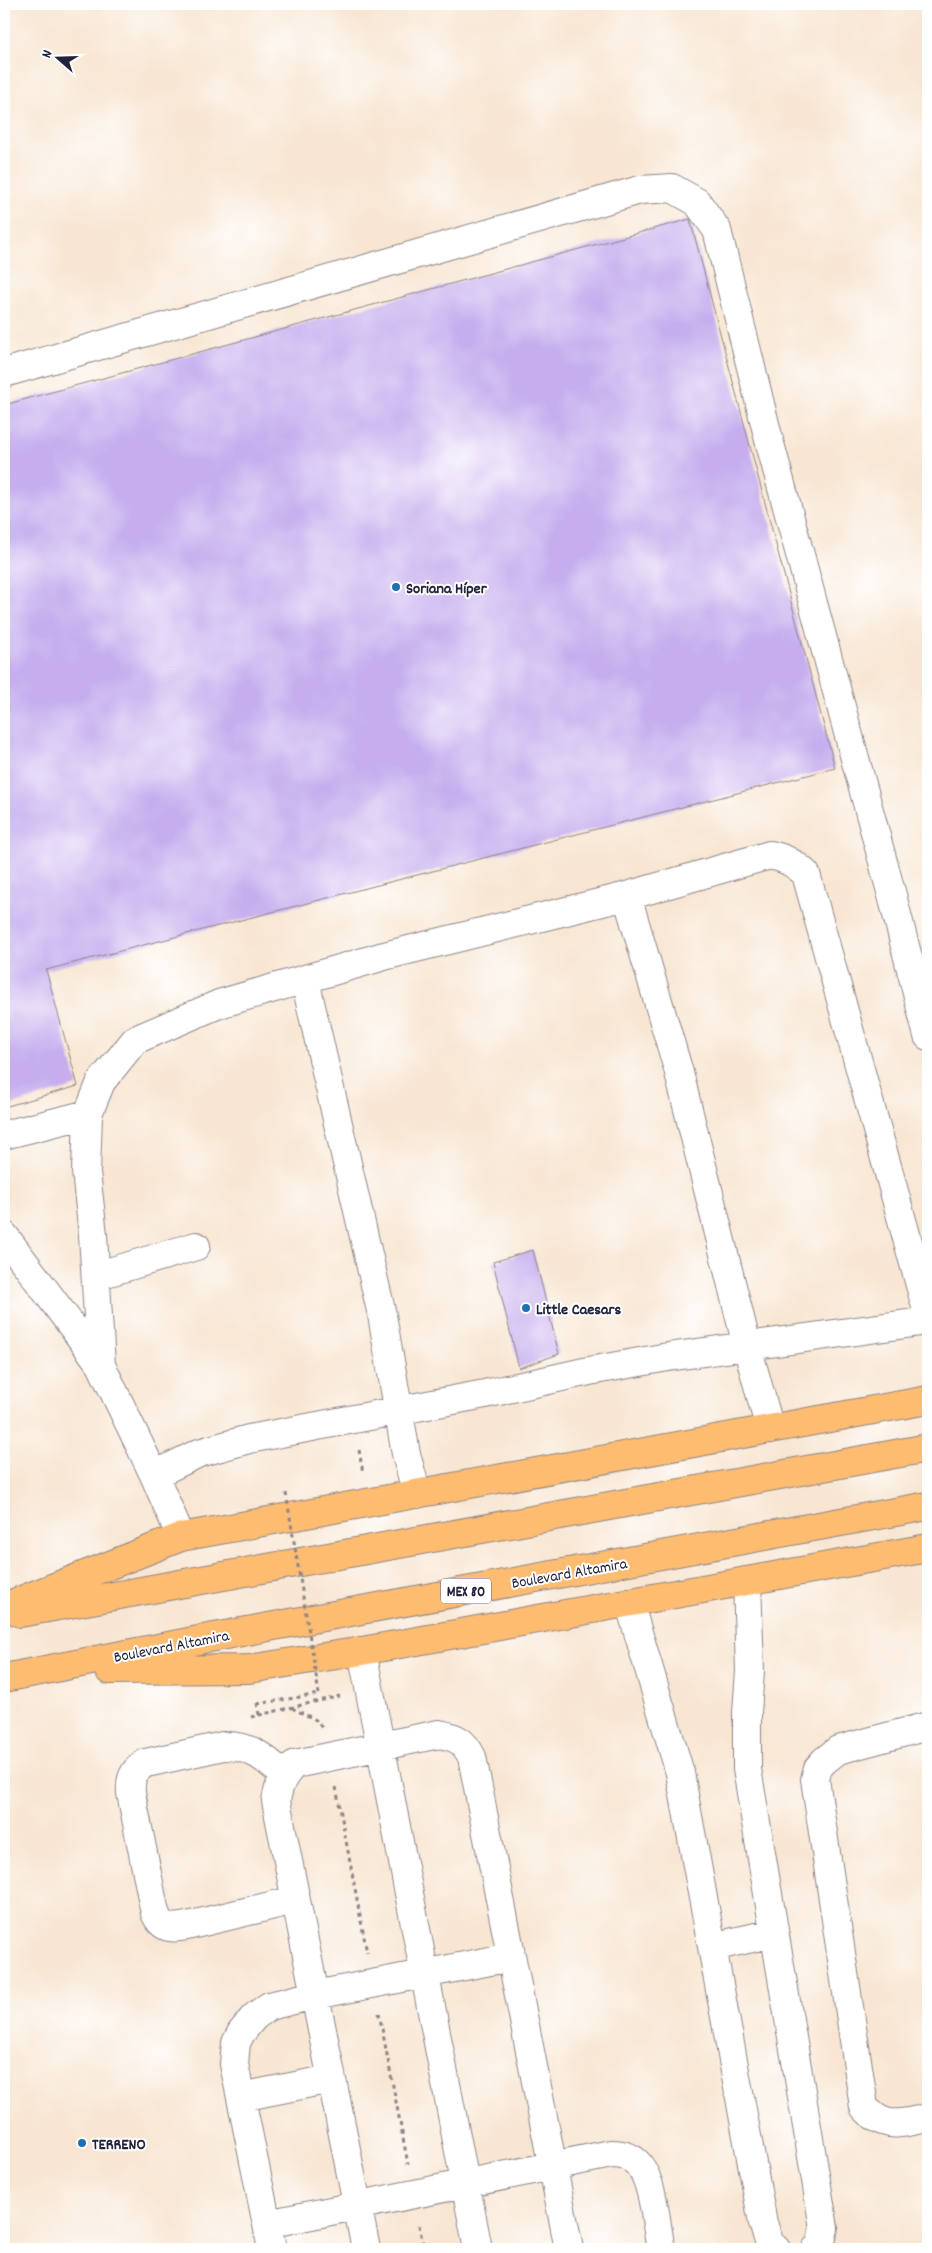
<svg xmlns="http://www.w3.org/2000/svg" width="932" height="2253" font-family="Dekko,sans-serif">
<rect width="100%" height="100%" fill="#fff"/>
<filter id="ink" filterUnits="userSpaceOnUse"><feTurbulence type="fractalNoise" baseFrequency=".02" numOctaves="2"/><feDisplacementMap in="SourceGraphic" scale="10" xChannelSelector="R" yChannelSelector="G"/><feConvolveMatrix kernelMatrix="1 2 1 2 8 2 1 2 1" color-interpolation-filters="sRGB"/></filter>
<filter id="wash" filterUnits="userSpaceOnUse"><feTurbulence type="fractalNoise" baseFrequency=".0096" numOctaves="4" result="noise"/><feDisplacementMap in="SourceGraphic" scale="20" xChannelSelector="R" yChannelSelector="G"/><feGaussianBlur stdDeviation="1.12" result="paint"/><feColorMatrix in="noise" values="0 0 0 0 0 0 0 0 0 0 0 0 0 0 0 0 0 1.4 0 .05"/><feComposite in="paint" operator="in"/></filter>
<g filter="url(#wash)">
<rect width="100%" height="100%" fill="#f8e6d2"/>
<g id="blocks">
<path fill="#c5adee" d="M 690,219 L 835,768 L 46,970 L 78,1086 L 4,1107 L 4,405 Z
M 533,1250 L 559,1354 L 519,1368 L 493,1262 Z"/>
</g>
</g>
<g filter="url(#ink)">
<use href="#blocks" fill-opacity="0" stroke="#8d8486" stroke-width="1"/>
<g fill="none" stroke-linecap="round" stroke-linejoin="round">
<g stroke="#8d8486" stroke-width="30">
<path id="minor" d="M 4,373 L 640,190 L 672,188 L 697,202 L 717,230 L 769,440 L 893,899 L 928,1036
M 627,896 L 678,1069 L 747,1346 L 770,1429
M 305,980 L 382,1315 L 406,1454 L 417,1494
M 4,1135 L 88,1114
M 4,1235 L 101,1365
M 96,1276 L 196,1246
M 154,1475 L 199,1453 L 249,1439 L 485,1394 L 589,1371 L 668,1357 L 928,1321
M 181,1537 L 154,1475 L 101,1365 L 93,1235 L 86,1172 L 88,1114 L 101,1082 L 135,1040 L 219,1004 L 384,956 L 627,896 L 770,855 C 785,858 794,863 806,874 L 928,1314
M 747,1581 L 750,1671 L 747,1712 L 747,1769 L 824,2228 L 820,2246 L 816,2249
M 629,1602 L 680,1773 L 763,2223 L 770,2244 L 776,2249
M 362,1651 L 478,2249
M 928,1726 L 838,1750 L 824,1761 L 818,1768 L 815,1779 L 864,2107 C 886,2131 900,2123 928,2118
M 284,1775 C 265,1758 250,1745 223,1746 L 146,1763 C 133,1770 130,1779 131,1793 L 155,1913 C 162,1929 171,1929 187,1926 L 295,1900
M 712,1947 L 774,1933
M 241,2097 L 331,2079
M 267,2224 L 611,2154 C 621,2154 632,2156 639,2165 C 654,2183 656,2226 661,2249
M 272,2249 L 234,2064 L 236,2043 L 241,2033 L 254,2017 L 269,2006 L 315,1995 L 511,1957
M 366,2249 L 276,1801 C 279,1784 283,1775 295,1764 L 439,1734 C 457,1737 464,1741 472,1757 L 569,2249"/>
</g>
<g stroke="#8d8486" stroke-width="30">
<path id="major" d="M 4,1607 L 181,1537 L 928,1400
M 20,1613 L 928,1448
M 109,1670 L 249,1669 L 362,1651 L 928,1548
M 4,1678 L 209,1638 L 928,1506"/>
</g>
<path stroke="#8d8486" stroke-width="3" stroke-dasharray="4 4" stroke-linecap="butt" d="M 359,1450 L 363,1473
M 257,1703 L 259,1715
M 257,1704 L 319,1694
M 292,1708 L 316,1720 L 322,1728
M 251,1717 L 340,1696
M 336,1787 L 367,1953
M 379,2013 L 408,2164
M 419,2225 L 424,2249"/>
<use href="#minor" stroke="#fff" stroke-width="28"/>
<use href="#major" stroke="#febc70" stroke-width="28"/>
<path stroke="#8d8486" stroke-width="3" stroke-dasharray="4 4" stroke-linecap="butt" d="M 286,1493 L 319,1694"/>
</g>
</g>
<g fill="#1f6fb2" stroke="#fff" stroke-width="2">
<circle cx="396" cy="587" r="5"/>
<circle cx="526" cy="1308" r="5"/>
<circle cx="82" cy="2143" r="5"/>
</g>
<g text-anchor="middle" stroke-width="4" stroke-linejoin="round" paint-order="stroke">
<rect fill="#fff" stroke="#646476" stroke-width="1" x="441" y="1578.5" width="50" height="25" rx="4"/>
<g font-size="15" font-weight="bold" fill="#22223b">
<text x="466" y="1596">MEX 80</text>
</g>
<g font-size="16" font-weight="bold" fill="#22223b" stroke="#fff" text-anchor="start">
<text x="406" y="593">Soriana Híper</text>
<text x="536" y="1314">Little Caesars</text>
<text x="92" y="2149">TERRENO</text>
</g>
<g font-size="16" fill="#22223b" stroke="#fff">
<text transform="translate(569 1572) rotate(-10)" y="6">Boulevard Altamira</text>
<text transform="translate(171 1645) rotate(-11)" y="6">Boulevard Altamira</text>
</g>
</g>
<rect width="932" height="2253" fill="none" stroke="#fff" stroke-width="20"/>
<g transform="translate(58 58) rotate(290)" stroke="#ffffff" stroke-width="4" paint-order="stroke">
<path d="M0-4L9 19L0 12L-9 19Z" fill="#22223b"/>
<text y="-8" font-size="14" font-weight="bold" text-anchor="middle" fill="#22223b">N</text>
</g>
</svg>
